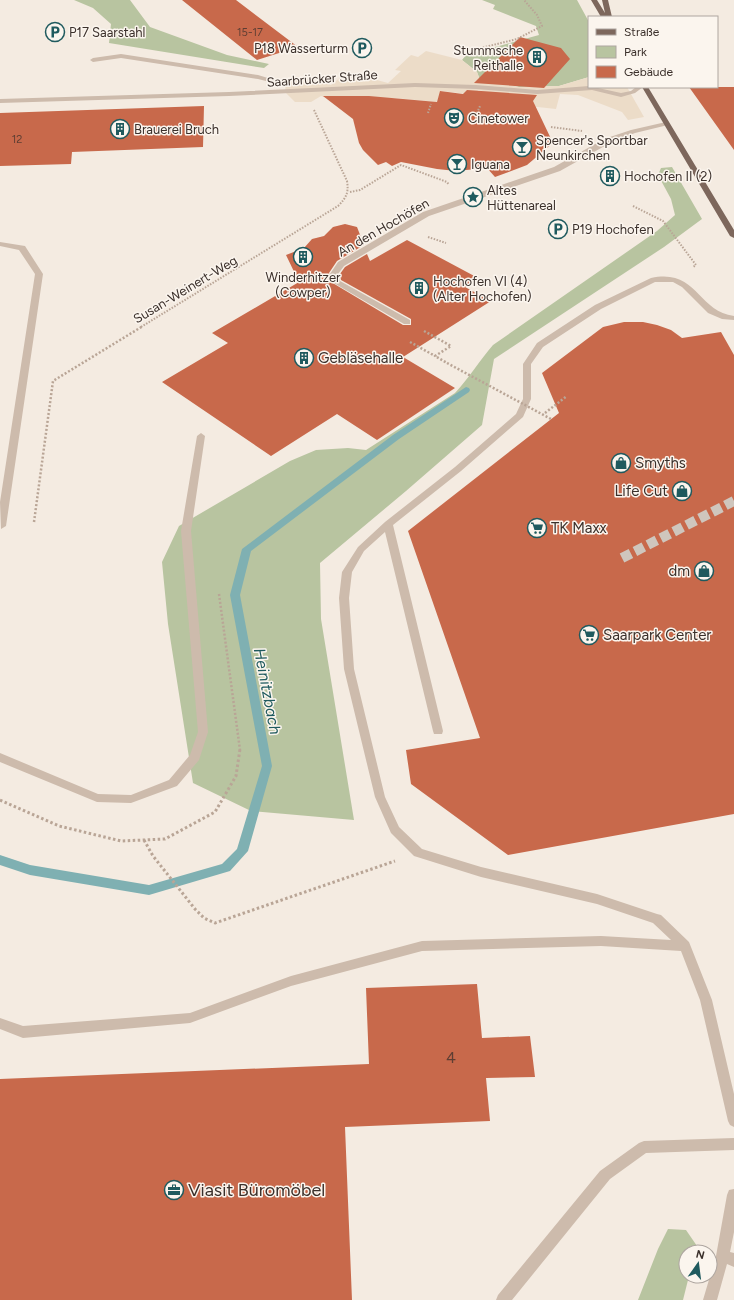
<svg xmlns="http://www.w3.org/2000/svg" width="734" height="1300" font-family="Figtree,sans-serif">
<rect width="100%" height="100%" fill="#f4ebe1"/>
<path fill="#b8c4a0" d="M 74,0 L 130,0 L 150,27 L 227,55 L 269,64 L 264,68 L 109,43 L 111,24 L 93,8 Z
M 482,0 L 577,0 L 589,22 L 589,77 L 559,86 L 519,87 L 492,80 L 480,80 L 477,72 L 462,60 L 468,53 L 499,46 L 539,35 L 536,26 L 493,9 L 495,5 Z
M 672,167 L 702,219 L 664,247 L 494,359 L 482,425 L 406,491 L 320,563 L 321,619 L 354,820 L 251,811 L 193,783 L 168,624 L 162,562 L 179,526 L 290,461 L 316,450 L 348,448 L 366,450 L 455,393 C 469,378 480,360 493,345 L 657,231 L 675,215 L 671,199 L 658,175 L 661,168 Z
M 668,1229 L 686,1230 L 697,1246 L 695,1252 L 686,1252 L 686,1276 L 689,1276 L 683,1300 L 638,1300 L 658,1249 Z"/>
<path fill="#ecdcc8" d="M 426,51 L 462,60 L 477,72 L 480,80 L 492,80 L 519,87 L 559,86 L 589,77 L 589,87 L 627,87 L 644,117 L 628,120 L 622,112 L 578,95 L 560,94 L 556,109 L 492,102 L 483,91 L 478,90 L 476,95 L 441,91 L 437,102 L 394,98 L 340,102 L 321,96 L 311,102 L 295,102 L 285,92 L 286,82 L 295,76 L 331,85 L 347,72 L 388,83 L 401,71 L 395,70 L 411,55 L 418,57 Z"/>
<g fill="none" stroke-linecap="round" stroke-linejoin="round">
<path fill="#7fb0b2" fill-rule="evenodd" d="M 466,387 L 469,388 L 470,390 L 469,392 L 399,439 L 251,551 L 240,595 L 272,766 L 248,851 L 230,871 L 149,895 L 30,875 L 0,865 L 0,855 L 30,865 L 149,885 L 222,864 L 237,849 L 262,766 L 230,595 L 242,549 L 393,435 Z"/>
</g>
<path fill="#c8694b" d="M 182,0 L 236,0 L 298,47 L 257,60 Z
M 520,37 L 561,48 L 570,59 L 544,88 L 474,83 Z
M 689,87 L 734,87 L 734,150 Z
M 467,90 L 537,95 L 533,101 L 553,143 L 527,165 L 495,177 L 487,168 L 456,171 L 437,169 L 401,162 L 392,166 L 386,162 L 378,165 L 363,150 L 359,143 L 353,119 L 323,96 L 369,96 L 437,102 L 440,91 L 463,94 Z
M 204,106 L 203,147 L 72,152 L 71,164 L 0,166 L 0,113 Z
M 345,224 L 357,227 L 364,245 L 337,261 L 329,273 L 331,282 L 403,325 L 411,325 L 411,319 L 341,280 L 340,274 L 345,267 L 367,254 L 370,261 L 407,240 L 478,278 L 465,287 L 491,301 L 403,357 L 455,388 L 377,440 L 337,414 L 271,456 L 162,382 L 228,343 L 212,333 L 299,282 L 286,255 L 304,248 L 312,239 L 324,236 L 333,227 Z
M 624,322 L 643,322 L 657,325 L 671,330 L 682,338 L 721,332 L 734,355 L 734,814 L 508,855 L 411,784 L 406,750 L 480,738 L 408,531 L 559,413 L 542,373 L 603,327 Z
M 477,984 L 482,1038 L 530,1036 L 535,1077 L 486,1078 L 490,1121 L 345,1127 L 352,1300 L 0,1300 L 0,1079 L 369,1064 L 366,988 Z"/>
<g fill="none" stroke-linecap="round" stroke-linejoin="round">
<path stroke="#cfc6bd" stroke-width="10" stroke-dasharray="10 4.5" stroke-linecap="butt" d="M 622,558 L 734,501"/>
<path stroke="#b9a596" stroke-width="2" stroke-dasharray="1.5 1.5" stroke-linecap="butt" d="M 477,49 L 517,39 L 542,26 L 537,15 L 524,0
M 428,113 L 431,104
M 477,113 L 480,106
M 551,127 L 582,131
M 350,192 L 360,190 L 401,165 L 447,182 L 449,185
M 633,206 L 663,221 L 696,265 L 693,267
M 428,237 L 446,243
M 141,327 L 338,206 C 346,198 349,193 347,181 L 314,110"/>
<path stroke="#b9a596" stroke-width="2.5" stroke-dasharray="2 2" stroke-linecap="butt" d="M 424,331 L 451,346 L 435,356 L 447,363
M 410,342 L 435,356
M 545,413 L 567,396
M 34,522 L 53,381 L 143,326
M 219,594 L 240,750"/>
<path stroke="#b9a596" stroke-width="3" stroke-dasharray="2.5 2.5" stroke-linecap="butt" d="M 0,800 L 59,826 L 121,841 L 165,839 L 215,812 L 236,776 L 240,749
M 144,840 L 153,856 L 195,909 L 204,918 L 215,923 L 395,861"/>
<path fill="#cdbbac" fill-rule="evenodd" d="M 121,54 L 258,75 L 281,82 L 278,84 L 258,79 L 121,58 L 93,62 L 90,60 L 93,58 Z
M 415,83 L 476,85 L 537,90 L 589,86 L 621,93 L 631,91 L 636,87 L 643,87 L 635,93 L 621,97 L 592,90 L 537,94 L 476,89 L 415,87 L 229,96 L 0,103 L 0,99 L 229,92 Z
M 666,122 L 669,124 L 668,125 L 635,133 L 610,143 L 560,171 L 429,216 L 344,266 L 338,274 L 340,281 L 410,320 L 410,324 L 404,324 L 332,282 L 330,274 L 338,262 L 423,212 L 554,167 L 604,139 L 631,130 Z
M 0,242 L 25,246 L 43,274 L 6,526 L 1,529 L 0,502 L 35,274 L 19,250 L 0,246 Z
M 651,278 C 697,268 697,311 734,316 L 734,320 L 722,319 L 708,313 L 682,287 L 673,282 L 655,282 L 601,309 L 543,347 L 531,364 L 531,399 L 523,417 L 461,471 L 393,525 L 443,731 L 442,734 L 434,734 L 433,731 L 385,532 L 364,551 L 352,572 L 349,598 L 354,669 L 385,797 L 399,827 L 422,849 L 481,867 L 597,894 L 657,914 L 661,915 L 689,942 L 712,1000 L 734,1094 L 734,1127 L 730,1125 L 728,1121 L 700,1000 L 681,951 L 601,946 L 422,951 L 291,986 L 190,1023 L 23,1038 L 0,1029 L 0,1018 L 23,1026 L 190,1013 L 291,976 L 422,941 L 601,936 L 671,940 L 653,923 L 597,904 L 481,877 L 414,856 L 391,833 L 375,797 L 344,669 L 339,598 L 342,572 L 358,547 L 385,522 L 455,467 L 516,414 L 523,399 L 523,364 L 537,343 L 595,305 Z
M 201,433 L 205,436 L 191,531 L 208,732 L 199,760 L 177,786 L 131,803 L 97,802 L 0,762 L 0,753 L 98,794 L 131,795 L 169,780 L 190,755 L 198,732 L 181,531 L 197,436 Z
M 734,1138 L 734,1150 L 646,1153 L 610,1179 L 512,1300 L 496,1300 L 498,1295 L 600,1171 L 639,1143 L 644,1141 Z
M 734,1189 L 734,1232 L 730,1252 L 734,1253 L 734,1267 L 727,1264 L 717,1300 L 703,1300 L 716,1256 L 727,1195 L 729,1190 Z"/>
<path fill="#7d675c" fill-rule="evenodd" d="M 591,0 L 597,0 L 605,13 L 602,0 L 608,0 L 612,17 L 601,17 Z
M 642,87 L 648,87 L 734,230 L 734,238 L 730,236 Z"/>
<path stroke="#b9a596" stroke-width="2.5" stroke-dasharray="2 2" stroke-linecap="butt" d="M 447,363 L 551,419"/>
</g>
<defs>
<g id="parking-ring" transform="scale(1)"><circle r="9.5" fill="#fbf5ee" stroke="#1f5a5e" stroke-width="1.5"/><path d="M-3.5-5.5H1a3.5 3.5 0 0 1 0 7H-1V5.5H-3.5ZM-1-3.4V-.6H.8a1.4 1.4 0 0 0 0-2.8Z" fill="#1f5a5e"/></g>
<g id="building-ring" transform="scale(1)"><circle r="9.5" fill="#fbf5ee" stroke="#1f5a5e" stroke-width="1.5"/><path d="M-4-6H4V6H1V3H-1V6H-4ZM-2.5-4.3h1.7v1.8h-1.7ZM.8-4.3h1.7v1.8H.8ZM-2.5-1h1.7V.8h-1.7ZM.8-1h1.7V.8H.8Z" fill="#1f5a5e"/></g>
<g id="theatre-ring" transform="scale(1)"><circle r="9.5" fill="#fbf5ee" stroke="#1f5a5e" stroke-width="1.5"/><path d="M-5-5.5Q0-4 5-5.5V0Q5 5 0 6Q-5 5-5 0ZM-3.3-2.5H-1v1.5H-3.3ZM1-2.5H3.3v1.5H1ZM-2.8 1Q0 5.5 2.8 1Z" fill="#1f5a5e"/></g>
<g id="bar-ring" transform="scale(1)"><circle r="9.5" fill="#fbf5ee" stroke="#1f5a5e" stroke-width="1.5"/><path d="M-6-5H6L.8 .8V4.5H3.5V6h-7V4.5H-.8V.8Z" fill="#1f5a5e"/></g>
<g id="sight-ring" transform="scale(1)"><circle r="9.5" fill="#fbf5ee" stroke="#1f5a5e" stroke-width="1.5"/><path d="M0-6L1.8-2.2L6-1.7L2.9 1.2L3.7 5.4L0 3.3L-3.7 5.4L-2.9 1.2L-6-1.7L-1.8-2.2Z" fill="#1f5a5e"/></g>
<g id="shop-ring" transform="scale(1)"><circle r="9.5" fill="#fbf5ee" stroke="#1f5a5e" stroke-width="1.5"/><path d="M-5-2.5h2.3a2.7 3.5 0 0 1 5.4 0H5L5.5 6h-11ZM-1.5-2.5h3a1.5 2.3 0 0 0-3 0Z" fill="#1f5a5e"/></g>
<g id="supermarket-ring" transform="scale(1)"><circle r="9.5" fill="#fbf5ee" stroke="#1f5a5e" stroke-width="1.5"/><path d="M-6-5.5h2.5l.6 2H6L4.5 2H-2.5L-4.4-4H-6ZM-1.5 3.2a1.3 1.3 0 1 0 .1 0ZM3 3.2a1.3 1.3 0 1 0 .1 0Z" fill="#1f5a5e"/></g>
<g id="office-ring" transform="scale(1)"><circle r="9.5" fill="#fbf5ee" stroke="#1f5a5e" stroke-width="1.5"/><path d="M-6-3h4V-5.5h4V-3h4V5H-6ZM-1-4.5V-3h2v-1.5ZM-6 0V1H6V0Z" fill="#1f5a5e"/></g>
</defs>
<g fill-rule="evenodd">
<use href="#parking-ring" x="55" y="32"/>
<use href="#parking-ring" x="362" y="48"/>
<use href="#building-ring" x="537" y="57"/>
<use href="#theatre-ring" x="454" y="118"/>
<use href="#building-ring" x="120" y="129"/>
<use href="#bar-ring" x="522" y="147"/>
<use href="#bar-ring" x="457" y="164"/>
<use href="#building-ring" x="610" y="176"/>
<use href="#sight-ring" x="473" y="197"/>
<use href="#parking-ring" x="558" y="229"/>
<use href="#building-ring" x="303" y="257"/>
<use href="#building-ring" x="419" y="288"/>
<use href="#building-ring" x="304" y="358"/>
<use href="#shop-ring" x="621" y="463"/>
<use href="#shop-ring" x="682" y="491"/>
<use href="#supermarket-ring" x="537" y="528"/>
<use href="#shop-ring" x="704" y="571"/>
<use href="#supermarket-ring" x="589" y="635"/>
<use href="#office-ring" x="174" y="1190"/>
</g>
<g text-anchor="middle" stroke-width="3" stroke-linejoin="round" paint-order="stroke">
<g font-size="11" fill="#5e3e33">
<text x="250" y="36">15-17</text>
<text x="17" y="143">12</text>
</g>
<g font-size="13" fill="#3b302b" stroke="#fbf5ee" text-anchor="start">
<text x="69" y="37">P17 Saarstahl</text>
<text x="348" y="53" text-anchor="end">P18 Wasserturm</text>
<text x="523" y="55" text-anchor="end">Stummsche<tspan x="523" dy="15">Reithalle</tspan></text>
<text x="468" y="123">Cinetower</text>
<text x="134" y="134">Brauerei Bruch</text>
<text x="536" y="145">Spencer's Sportbar<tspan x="536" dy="15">Neunkirchen</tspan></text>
<text x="471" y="169">Iguana</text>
<text x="624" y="181">Hochofen II (2)</text>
<text x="487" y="195">Altes<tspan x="487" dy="15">Hüttenareal</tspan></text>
<text x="572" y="234">P19 Hochofen</text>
<text x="303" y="282" text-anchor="middle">Winderhitzer<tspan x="303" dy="15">(Cowper)</tspan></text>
<text x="433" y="286">Hochofen VI (4)<tspan x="433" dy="15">(Alter Hochofen)</tspan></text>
</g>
<g font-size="13" fill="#3b302b" stroke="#fbf5ee">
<text transform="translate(322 78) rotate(-4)" y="5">Saarbrücker Straße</text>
<text transform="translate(383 227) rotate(-30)" y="5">An den Hochöfen</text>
<text transform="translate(185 289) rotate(-31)" y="5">Susan-Weinert-Weg</text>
</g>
<g font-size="15" fill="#3b302b" stroke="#fbf5ee" text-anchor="start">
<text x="318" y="363">Gebläsehalle</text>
<text x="635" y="468">Smyths</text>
<text x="668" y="496" text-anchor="end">Life Cut</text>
<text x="551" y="533">TK Maxx</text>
<text x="690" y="576" text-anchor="end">dm</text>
<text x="603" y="640">Saarpark Center</text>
</g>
<g font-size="16" font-style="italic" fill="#1f5a5e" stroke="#fbf5ee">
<text transform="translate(268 691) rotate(79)" y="6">Heinitzbach</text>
</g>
<g font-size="16" fill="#5e3e33">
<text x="451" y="1063">4</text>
</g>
<g font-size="18" fill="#3b302b" stroke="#fbf5ee" text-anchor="start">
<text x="188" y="1196">Viasit Büromöbel</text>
</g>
</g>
<rect x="588" y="16" width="130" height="72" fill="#fbf5ee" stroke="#aea6a0"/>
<rect x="596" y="29" width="20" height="6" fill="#7d675c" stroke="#aea6a0"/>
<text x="624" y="36" font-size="12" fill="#3b302b">Straße</text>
<rect x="596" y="46" width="20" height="12" fill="#b8c4a0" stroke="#aea6a0"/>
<text x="624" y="56" font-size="12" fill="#3b302b">Park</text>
<rect x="596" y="66" width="20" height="12" fill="#c8694b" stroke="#aea6a0"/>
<text x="624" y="76" font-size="12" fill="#3b302b">Gebäude</text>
<g transform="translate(698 1264) rotate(14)"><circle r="19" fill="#fbf5ee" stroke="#aea6a0"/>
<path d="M0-3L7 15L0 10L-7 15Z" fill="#1f5a5e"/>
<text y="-6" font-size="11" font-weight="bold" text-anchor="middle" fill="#3b302b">N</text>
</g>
</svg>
